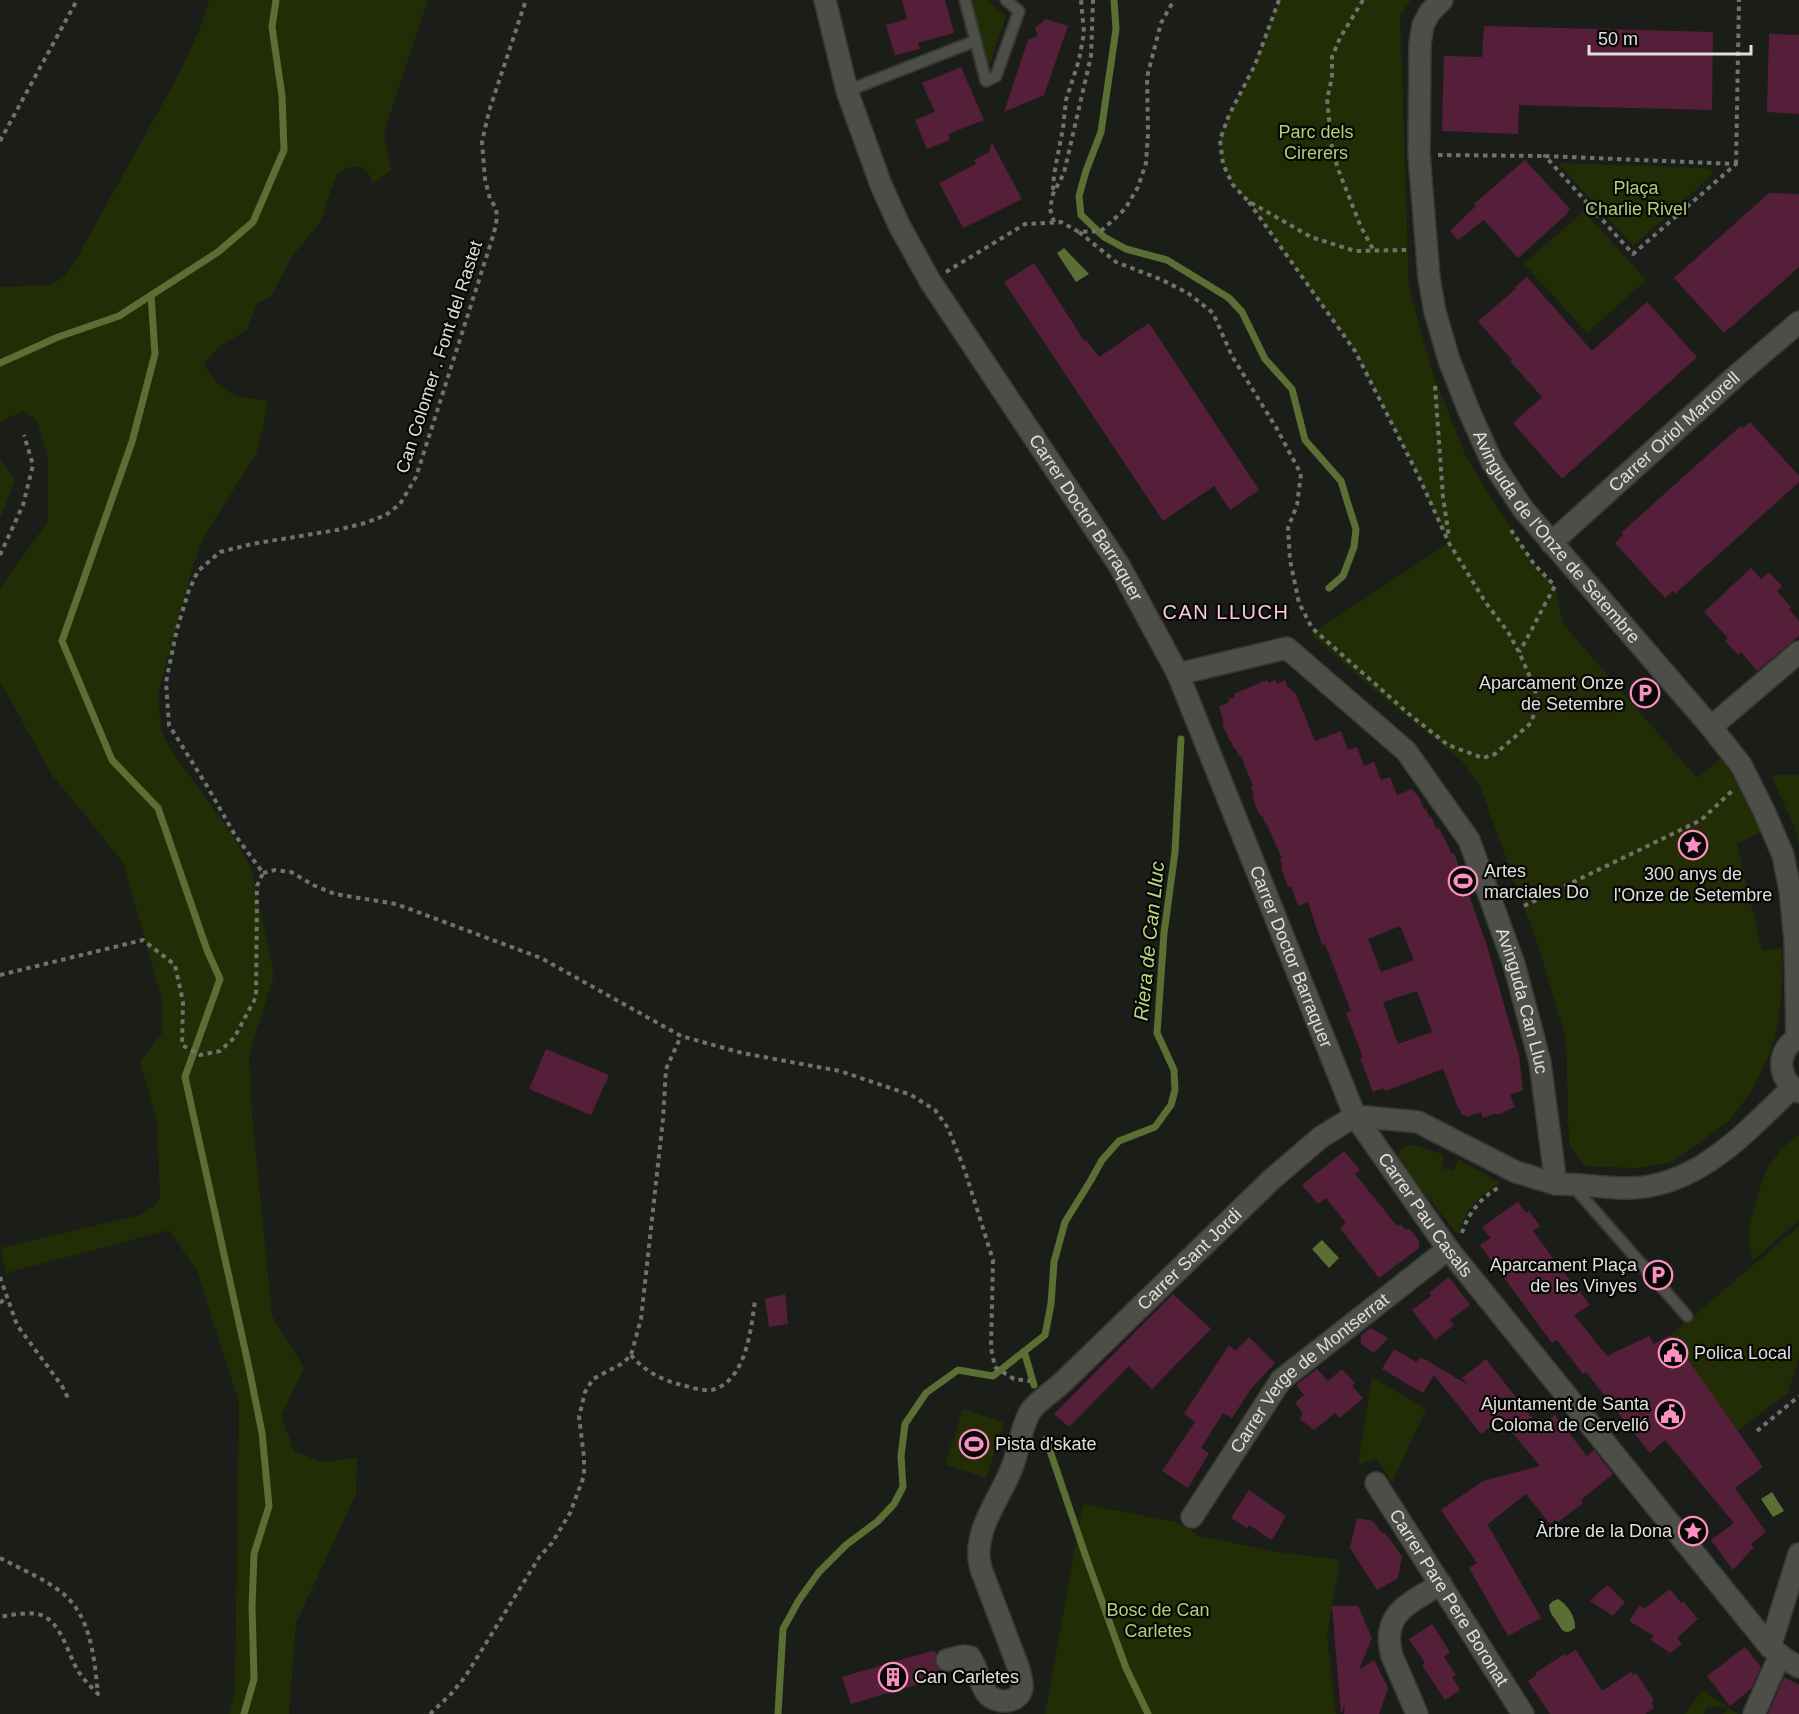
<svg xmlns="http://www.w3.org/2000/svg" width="1799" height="1714" font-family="Helvetica,sans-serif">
<rect width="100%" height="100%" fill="#1b1e18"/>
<path fill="#222d06" d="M 209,0 L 428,0 L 384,133 L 391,170 L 373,183 L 367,171 L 360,166 L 349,167 L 338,173 L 331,189 L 321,221 L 291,258 L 271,297 L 257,303 L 248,328 L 244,332 L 219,347 L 204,364 C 223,395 232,396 267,401 L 265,418 L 256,454 L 203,538 L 192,570 L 158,694 L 161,730 L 170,749 L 229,830 L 251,868 L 274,975 L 249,1055 L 252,1115 L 272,1316 L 304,1368 L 281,1415 L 294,1451 L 321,1462 L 357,1458 L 356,1494 L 296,1623 L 289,1714 L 229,1714 L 235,1690 L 239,1403 L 197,1271 L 169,1230 L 6,1273 L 1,1248 L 140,1215 L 153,1207 L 160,1197 L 157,1121 L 140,1062 L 162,1033 L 162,1000 L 123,862 L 52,775 L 0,681 L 0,589 L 48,521 L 48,458 L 37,420 L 22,411 L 2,421 L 0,423 L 0,287 L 48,285 L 63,278 L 73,265 L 180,72 L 201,26 Z
M 971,0 L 986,0 L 1006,16 L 988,69 Z
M 1279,0 L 1411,0 L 1400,15 L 1409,289 L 1434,377 L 1465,454 L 1494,503 L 1534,564 L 1555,586 L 1563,624 L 1697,778 L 1720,759 L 1731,772 L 1761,832 L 1737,844 L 1762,951 L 1782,948 L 1782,981 L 1778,1024 L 1770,1052 L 1752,1091 L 1729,1121 L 1672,1162 L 1637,1168 L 1585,1166 L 1569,1145 L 1566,1039 L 1539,948 L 1480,786 L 1461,760 L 1372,688 L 1311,634 L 1449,543 L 1418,475 L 1355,351 L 1248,201 L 1233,185 L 1223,164 L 1220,140 L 1229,115 L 1255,65 Z
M 1558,163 L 1706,168 L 1712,170 L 1712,175 L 1633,246 Z
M 1584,211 L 1646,280 L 1587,333 L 1524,264 Z
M 0,459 L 15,480 L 0,520 Z
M 1771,775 L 1799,775 L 1799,842 L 1794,826 Z
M 1799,1135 L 1799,1220 L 1752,1261 L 1748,1232 L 1761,1184 L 1768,1167 L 1781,1149 Z
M 1408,1145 L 1414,1145 L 1444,1155 L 1441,1168 L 1454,1171 L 1458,1159 L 1500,1183 C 1479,1194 1464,1212 1458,1235 L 1400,1163 C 1397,1154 1400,1148 1408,1145 Z
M 1799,1226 L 1799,1357 L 1788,1393 L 1737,1431 L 1671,1335 Z
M 1372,1377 L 1426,1409 L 1392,1482 L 1377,1459 L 1358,1465 Z
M 963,1409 L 1004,1423 L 986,1478 L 945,1464 Z
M 1083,1504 L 1175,1522 L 1188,1528 L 1199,1536 L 1278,1552 L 1340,1560 L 1327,1636 L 1336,1714 L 1045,1714 Z
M 1703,1690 L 1738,1714 L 1724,1714 L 1727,1707 L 1707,1707 L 1704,1714 L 1684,1714 Z"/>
<path fill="#5b6e33" d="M 1064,248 L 1089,274 L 1076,282 L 1057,253 Z
M 1322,1240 L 1339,1258 L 1329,1268 L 1312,1249 Z
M 1772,1492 L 1784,1511 L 1773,1517 L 1761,1499 Z
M 1558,1599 C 1567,1604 1576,1617 1575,1628 C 1563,1638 1561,1627 1555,1619 C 1551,1614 1550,1612 1549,1605 L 1553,1601 Z"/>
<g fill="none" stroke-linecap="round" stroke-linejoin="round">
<path stroke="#5b6e33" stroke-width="7" d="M 1114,0 L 1116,29 L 1101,132 L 1086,171 L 1079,196 L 1081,215 L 1104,237 L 1126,249 L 1167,260 L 1229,298 L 1242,312 L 1265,359 L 1292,389 L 1305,440 L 1341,481 L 1348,504 L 1356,529 L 1354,547 L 1343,576 L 1329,588
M 151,295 L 155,354 L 132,442 L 62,641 L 112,760 L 158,808 L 207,950 L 220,979 L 185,1077 L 249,1368 L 262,1433 L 269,1506 L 254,1554 L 252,1607 L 254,1679 L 244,1714
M 0,363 L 58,337 L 119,316 L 218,252 L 253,222 L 284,150 L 282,96 L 272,27 L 276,0
M 1024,1351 L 1034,1385
M 1046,1439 L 1086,1557 L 1126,1668 L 1148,1714
M 778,1714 L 783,1629 L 799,1600 L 819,1572 L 846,1545 L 878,1521 L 894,1504 L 903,1487 L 901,1456 L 905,1424 L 926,1393 L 958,1370 L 993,1376 L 1045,1335 L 1051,1304 L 1054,1262 L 1065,1222 L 1091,1180 L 1102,1160 L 1119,1141 L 1155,1127 L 1171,1105 L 1175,1090 L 1174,1070 L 1157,1033 L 1164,933 L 1175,852 L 1181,739"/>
</g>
<path fill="#551f3a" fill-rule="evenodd" d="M 902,0 L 945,0 L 954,33 L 918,43 L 920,49 L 895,55 L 886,25 L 907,19 Z
M 1046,19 L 1068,26 L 1044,95 L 1004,112 L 1028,40 L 1038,36 L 1035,28 Z
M 1484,26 L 1713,32 L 1712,110 L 1519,105 L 1518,134 L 1442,131 L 1444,56 L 1482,57 Z
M 1769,34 L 1799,35 L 1799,114 L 1767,112 Z
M 961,67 L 984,120 L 948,134 L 950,140 L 927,149 L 915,120 L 935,112 L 922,83 Z
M 992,143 L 1022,199 L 963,228 L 939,183 L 976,164 L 974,160 L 989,152 Z
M 1525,160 L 1570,209 L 1567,212 L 1568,213 L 1518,258 L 1484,220 L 1458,240 L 1450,231 L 1476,206 L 1474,204 Z
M 1769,193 L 1799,194 L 1799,267 L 1724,333 L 1674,278 Z
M 1034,263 L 1085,342 L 1086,340 L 1099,357 L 1149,323 L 1259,490 L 1230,510 L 1214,486 L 1163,521 L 1004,282 Z
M 1527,277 L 1592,351 L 1647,302 L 1697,357 L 1562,479 L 1513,423 L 1542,397 L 1510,361 L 1512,360 L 1478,321 L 1516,289 L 1515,287 Z
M 1750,422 L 1799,476 L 1799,482 L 1675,594 L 1673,591 L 1665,598 L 1615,543 L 1623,535 L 1621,533 L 1711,452 L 1741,426 L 1743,428 Z
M 1751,568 L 1761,579 L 1769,572 L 1782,586 L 1777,591 L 1791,607 L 1789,609 L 1799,621 L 1799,636 L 1757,671 L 1741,652 L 1738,655 L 1725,641 L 1728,638 L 1704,612 Z
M 1267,680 L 1269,683 L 1275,680 L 1277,684 L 1285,680 L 1288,688 L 1290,687 L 1293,693 L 1295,692 L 1315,741 L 1341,731 L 1348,750 L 1357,747 L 1364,766 L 1374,762 L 1381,780 L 1390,777 L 1397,795 L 1412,789 L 1420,799 L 1424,809 L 1426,809 L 1430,818 L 1432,817 L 1436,829 L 1439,828 L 1452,854 L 1454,853 L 1487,946 L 1519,1056 L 1523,1090 L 1510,1095 L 1515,1107 L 1497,1115 L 1496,1113 L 1483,1118 L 1481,1112 L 1466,1117 L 1465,1114 L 1462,1115 L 1459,1108 L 1458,1108 L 1443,1069 L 1385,1091 L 1384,1088 L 1373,1092 L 1360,1058 L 1363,1057 L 1346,1013 L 1351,1011 L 1325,944 L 1322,945 L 1308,902 L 1298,906 L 1291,886 L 1288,887 L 1281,868 L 1283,867 L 1280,858 L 1282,858 L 1266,823 L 1265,823 L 1262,815 L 1260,816 L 1252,796 L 1254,795 L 1251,787 L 1253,786 L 1241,756 L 1239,756 L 1236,749 L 1234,749 L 1231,741 L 1230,741 L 1222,724 L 1224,723 L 1219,707 L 1229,702 L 1228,699 L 1235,697 L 1234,694 ZM 1400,926 L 1414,960 L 1381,972 L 1368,939 ZM 1417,991 L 1432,1032 L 1398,1044 L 1383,1002 Z
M 546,1049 L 609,1075 L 591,1115 L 529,1089 Z
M 1344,1151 L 1360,1170 L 1355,1174 L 1397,1226 L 1400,1224 L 1405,1230 L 1409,1228 L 1419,1241 L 1419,1248 L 1379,1278 L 1340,1228 L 1346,1223 L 1326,1198 L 1318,1204 L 1302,1185 Z
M 1518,1202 L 1526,1213 L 1529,1211 L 1540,1226 L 1533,1231 L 1570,1281 L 1571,1280 L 1590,1305 L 1574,1315 L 1607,1356 L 1649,1336 L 1654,1344 L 1671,1335 L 1763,1467 L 1735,1488 L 1766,1532 L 1751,1544 L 1754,1547 L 1733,1570 L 1711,1540 L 1734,1523 L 1665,1440 L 1650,1453 L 1586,1372 L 1583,1374 L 1557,1340 L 1552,1343 L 1480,1245 L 1491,1238 L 1482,1227 Z
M 1449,1277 L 1470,1305 L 1450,1320 L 1454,1325 L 1435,1340 L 1412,1310 L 1431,1296 L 1429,1293 Z
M 785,1294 L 788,1324 L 769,1327 L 765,1299 Z
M 1173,1294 L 1211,1329 L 1152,1389 L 1129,1366 L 1069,1427 L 1054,1414 Z
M 1371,1328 L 1388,1338 L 1374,1353 L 1361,1344 L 1361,1335 Z
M 1249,1337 L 1275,1363 L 1251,1389 L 1232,1418 L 1223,1413 L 1201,1448 L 1209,1453 L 1188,1488 L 1162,1471 L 1195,1422 L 1184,1414 L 1229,1345 L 1235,1351 Z
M 1394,1349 L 1416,1362 L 1421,1357 L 1468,1385 L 1462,1378 L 1486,1359 L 1539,1427 L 1555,1415 L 1587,1456 L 1594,1450 L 1613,1474 L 1581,1500 L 1583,1503 L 1557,1523 L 1555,1520 L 1550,1524 L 1526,1494 L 1488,1524 L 1486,1522 L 1541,1618 L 1508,1636 L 1469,1568 L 1477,1563 L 1441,1510 L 1483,1481 L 1540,1466 L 1501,1419 L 1481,1434 L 1434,1375 L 1423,1393 L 1382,1369 Z
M 1317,1369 L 1328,1381 L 1342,1369 L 1355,1383 L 1352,1386 L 1363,1398 L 1340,1418 L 1335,1413 L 1314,1430 L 1300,1419 L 1303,1413 L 1295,1403 L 1304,1395 L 1296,1385 Z
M 1249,1490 L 1286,1516 L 1272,1540 L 1249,1525 L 1247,1528 L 1231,1518 Z
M 1357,1518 L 1373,1521 L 1382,1533 L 1385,1533 L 1402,1556 L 1398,1578 L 1377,1590 L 1350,1548 Z
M 1607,1585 L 1625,1602 L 1613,1616 L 1590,1601 Z
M 1670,1589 L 1681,1603 L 1683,1601 L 1698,1619 L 1677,1638 L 1682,1644 L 1670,1653 L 1651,1640 L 1654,1636 L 1629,1621 L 1640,1605 L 1644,1609 Z
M 1332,1606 L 1358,1606 L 1372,1638 L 1359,1670 L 1374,1660 L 1388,1688 L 1379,1714 L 1344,1714 L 1345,1705 L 1341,1714 Z
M 1432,1624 L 1450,1652 L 1444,1657 L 1456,1675 L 1452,1677 L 1460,1690 L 1445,1700 L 1422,1665 L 1425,1663 L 1409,1639 Z
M 1745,1647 L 1761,1667 L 1751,1689 L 1730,1706 L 1707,1676 Z
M 935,1650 L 936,1654 L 935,1664 L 941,1671 L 943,1677 L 851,1704 L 842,1677 Z
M 1576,1650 L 1602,1691 L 1631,1672 L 1633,1675 L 1636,1673 L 1654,1700 L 1651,1702 L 1654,1708 L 1645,1714 L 1550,1714 L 1528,1681 L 1537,1675 L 1535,1673 L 1565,1654 L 1566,1656 Z
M 1784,1677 L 1799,1685 L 1799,1714 L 1768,1714 Z"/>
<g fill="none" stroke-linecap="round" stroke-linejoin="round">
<g stroke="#363834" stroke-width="14">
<path id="service" d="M 965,0 L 986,81 L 996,76 L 1019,11 L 1006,0
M 847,91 L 975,41
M 1573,1186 L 1687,1316"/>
</g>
<g stroke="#363834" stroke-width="24">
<g id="minor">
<path id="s1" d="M 825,0 L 847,91 L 881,185 L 899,225 L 930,281 L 1119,565 L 1178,674 L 1355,1116 L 1448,1249 L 1770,1647 L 1785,1659 L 1799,1667"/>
<path id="s2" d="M 1442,0 L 1430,12 L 1423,25 L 1420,44 L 1419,154 L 1429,278 L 1435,312 L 1449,360 L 1469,411 L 1492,462 L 1523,509 L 1711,727 L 1741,765 L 1764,811 L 1783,855 L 1790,890 L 1795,940 L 1797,1037"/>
<path id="s3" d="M 1551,543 L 1737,375 L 1799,322"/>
<path id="s4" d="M 1178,674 L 1287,648 L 1406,751 L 1469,840 L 1514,964 L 1540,1062 L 1556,1184 L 1516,1172 L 1418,1122 L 1355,1116"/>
<path d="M 1711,727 L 1799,652"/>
<path d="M 1799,1037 C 1776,1050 1776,1078 1799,1092"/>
<path d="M 1556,1184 C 1581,1183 1606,1189 1631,1188 C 1699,1186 1747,1131 1792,1088"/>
<path id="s5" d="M 1376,1483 L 1523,1714"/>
<path id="s6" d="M 1192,1517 L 1281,1380 L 1448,1249"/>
<path d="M 1770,1647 L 1799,1554"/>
<path id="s7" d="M 947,1660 L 963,1656 L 970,1657 C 978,1668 979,1685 988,1695 C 998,1704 1019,1704 1022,1688 C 1023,1682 1020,1675 1019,1669 L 981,1569 C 971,1533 998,1502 1011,1470 C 1019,1452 1020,1429 1030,1412 C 1034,1404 1056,1389 1064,1381 L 1271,1180 L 1321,1137 L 1355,1116"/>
<path d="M 1417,1714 L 1392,1656 C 1380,1613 1410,1603 1441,1584"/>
<path d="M 1754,1714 L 1780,1655"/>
</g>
</g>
<path stroke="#70726d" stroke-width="4" stroke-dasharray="4.5 4.5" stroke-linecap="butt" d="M 1279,0 L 1255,65 L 1229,115 L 1220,140 L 1223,164 L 1233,185 L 1248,201 L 1311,237 L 1355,251 L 1406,250
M 1363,0 L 1340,38 L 1332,57 L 1332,78 L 1327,99 L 1332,148 L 1338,169 L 1361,227 L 1374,251
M 0,141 L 77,0
M 1438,155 L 1545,156
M 1545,156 L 1736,164 L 1633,254 Z
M 1736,164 L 1739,0
M 1053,190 L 1054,175 L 1063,128 L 1066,100 L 1079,60 L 1084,33 L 1081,0
M 1054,222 L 1050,209 L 1053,194 L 1064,173 L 1091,56 L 1093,0
M 1079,232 L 1116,262 L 1160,279 L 1188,293 L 1213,313 L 1232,356 L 1277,429 L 1301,474 L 1297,505 L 1288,528 L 1290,560 L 1299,603 L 1312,628 L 1409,714 L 1448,745 L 1483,758 L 1495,754 L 1531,723 L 1538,702 L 1534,686 L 1519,652 L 1508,632 L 1486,603 L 1449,543 L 1418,475 L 1355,351 L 1248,201
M 946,272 L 1025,224 L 1061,222 L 1079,232 L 1101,231 L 1125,209 L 1138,187 L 1146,163 L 1148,134 L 1147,77 L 1161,23 L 1174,0
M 1435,386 L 1443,497 L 1449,537
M 1511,530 L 1534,564 L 1555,586 C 1542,608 1532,631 1519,652
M 0,555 L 23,505 L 33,465 L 24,435
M 263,873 L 275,870 L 291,872 L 313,885 L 335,894 L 396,904 L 541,958 L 681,1036 L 742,1053 L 840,1071 L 911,1095 L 935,1110 L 948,1128 L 965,1171 L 993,1260 L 991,1348 L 995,1367 L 1014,1379 L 1030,1381
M 1524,906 L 1701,820 L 1732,791
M 0,975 L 143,940 L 175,965 L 183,1002 L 182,1045 L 200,1055 L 220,1051 L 234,1038 L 256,997 L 257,886 L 263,873 L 235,835 L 207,786 L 169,725 L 166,682 L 177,629 L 189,590 L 198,571 L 220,552 L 252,544 L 337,530 L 365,523 L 386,515 L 400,504 L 416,477 L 494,233 L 497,218 L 496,208 L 490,199 L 485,179 L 482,142 L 489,111 L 526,0
M 1462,1233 C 1468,1213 1482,1196 1500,1187
M 0,1277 L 17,1325 L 62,1386 L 68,1398
M 0,1303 L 7,1297
M 631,1355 C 643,1370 663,1381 682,1385 C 693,1388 708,1393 718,1388 C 747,1374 751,1328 755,1301
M 1757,1431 L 1799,1396
M 0,1558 C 19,1568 40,1577 57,1589 C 91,1612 94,1656 98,1694 C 90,1686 82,1678 77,1669 C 67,1652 60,1618 37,1614 C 25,1612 12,1615 0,1617
M 430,1714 L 451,1694 L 465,1677 L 540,1556 L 552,1543 L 570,1513 L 584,1476 L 584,1457 L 579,1417 L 585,1392 L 593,1379 L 623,1363 L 631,1355 L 641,1319 L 663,1119 L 666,1069 L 681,1036"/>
<use href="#service" stroke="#4c4e47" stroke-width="10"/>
<use href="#minor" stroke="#4c4e47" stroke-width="21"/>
</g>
<defs>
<g id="parking-ring" transform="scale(1.5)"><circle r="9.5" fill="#070705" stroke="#fc8fc1" stroke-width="1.5"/><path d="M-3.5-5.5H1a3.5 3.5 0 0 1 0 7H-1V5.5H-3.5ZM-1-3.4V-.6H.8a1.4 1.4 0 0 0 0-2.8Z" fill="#fc8fc1"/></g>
<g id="sight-ring" transform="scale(1.5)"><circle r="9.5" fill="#070705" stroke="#fc8fc1" stroke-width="1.5"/><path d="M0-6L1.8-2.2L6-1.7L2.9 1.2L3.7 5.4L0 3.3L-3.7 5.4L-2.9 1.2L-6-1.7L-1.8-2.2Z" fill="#fc8fc1"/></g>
<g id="stadium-ring" transform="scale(1.5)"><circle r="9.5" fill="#070705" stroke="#fc8fc1" stroke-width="1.5"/><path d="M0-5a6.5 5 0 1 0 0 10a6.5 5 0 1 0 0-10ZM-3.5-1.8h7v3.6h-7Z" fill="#fc8fc1"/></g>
<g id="civic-ring" transform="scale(1.5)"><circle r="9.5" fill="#070705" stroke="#fc8fc1" stroke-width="1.5"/><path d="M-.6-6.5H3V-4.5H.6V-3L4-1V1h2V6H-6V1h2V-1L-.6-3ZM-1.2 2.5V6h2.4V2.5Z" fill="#fc8fc1"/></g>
<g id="building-ring" transform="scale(1.5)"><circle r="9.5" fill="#070705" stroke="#fc8fc1" stroke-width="1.5"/><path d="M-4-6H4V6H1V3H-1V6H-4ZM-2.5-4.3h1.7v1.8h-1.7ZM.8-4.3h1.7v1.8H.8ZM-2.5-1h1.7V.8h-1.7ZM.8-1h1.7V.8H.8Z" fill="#fc8fc1"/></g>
</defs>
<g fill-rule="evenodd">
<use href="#parking-ring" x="1645" y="693"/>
<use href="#sight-ring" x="1693" y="845"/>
<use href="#stadium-ring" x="1463" y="881"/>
<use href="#parking-ring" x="1658" y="1275"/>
<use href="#civic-ring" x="1673" y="1353"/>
<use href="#civic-ring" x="1670" y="1414"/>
<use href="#stadium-ring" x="974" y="1444"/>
<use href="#sight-ring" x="1693" y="1531"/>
<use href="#building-ring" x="893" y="1677"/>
</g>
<g text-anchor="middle" stroke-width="4.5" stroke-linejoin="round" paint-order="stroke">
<g font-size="18" fill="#b3cf79" stroke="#070705">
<text x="1316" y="138">Parc dels<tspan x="1316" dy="21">Cirerers</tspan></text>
<text x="1636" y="194">Plaça<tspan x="1636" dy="21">Charlie Rivel</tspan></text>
<text x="1158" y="1616">Bosc de Can<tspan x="1158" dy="21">Carletes</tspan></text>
</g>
<g font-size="18" fill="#dfe0dc" stroke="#070705">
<text transform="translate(439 357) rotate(-72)" y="6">Can Colomer . Font del Rastet</text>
<text dy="6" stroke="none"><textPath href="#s3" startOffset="166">Carrer Oriol Martorell</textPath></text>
<text dy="6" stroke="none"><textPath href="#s1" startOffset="585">Carrer Doctor Barraquer</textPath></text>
<text dy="6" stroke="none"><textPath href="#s2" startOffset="579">Avinguda de l'Onze de Setembre</textPath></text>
<text dy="6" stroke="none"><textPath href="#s1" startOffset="1071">Carrer Doctor Barraquer</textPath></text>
<text dy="6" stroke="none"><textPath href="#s4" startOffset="548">Avinguda Can Lluc</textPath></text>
<text dy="6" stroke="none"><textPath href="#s1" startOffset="1364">Carrer Pau Casals</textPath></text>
<text dy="6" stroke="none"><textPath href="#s7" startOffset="622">Carrer Sant Jordi</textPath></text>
<text dy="6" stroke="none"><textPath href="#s6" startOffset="188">Carrer Verge de Montserrat</textPath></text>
<text dy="6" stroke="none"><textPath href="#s5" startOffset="136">Carrer Pare Pere Boronat</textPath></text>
</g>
<g font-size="18" fill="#dfe0dc" stroke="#070705" text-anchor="end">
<text x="1624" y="689">Aparcament Onze<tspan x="1624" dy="21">de Setembre</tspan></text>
<text x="1484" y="877" text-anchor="start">Artes<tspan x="1484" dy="21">marciales Do</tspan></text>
<text x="1693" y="880" text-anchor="middle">300 anys de<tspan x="1693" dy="21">l'Onze de Setembre</tspan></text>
<text x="1637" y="1271">Aparcament Plaça<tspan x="1637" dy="21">de les Vinyes</tspan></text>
<text x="1694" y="1359" text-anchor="start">Polica Local</text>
<text x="1649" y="1410">Ajuntament de Santa<tspan x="1649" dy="21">Coloma de Cervelló</tspan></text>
<text x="995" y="1450" text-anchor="start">Pista d'skate</text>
<text x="1672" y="1537">Àrbre de la Dona</text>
<text x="914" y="1683" text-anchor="start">Can Carletes</text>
</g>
<g font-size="20" letter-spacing="1.5" fill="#fbcade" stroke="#070705">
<text x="1226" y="619">CAN LLUCH</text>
</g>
<g font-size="20" font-style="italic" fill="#bcd982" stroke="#070705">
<text transform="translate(1149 941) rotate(-84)" y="7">Riera de Can Lluc</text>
</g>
</g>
<path d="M1589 45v9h162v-9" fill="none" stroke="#dfe0dc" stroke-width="3"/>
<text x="1598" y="45" font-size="18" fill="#dfe0dc" stroke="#070705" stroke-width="4.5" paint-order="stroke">50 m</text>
</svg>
